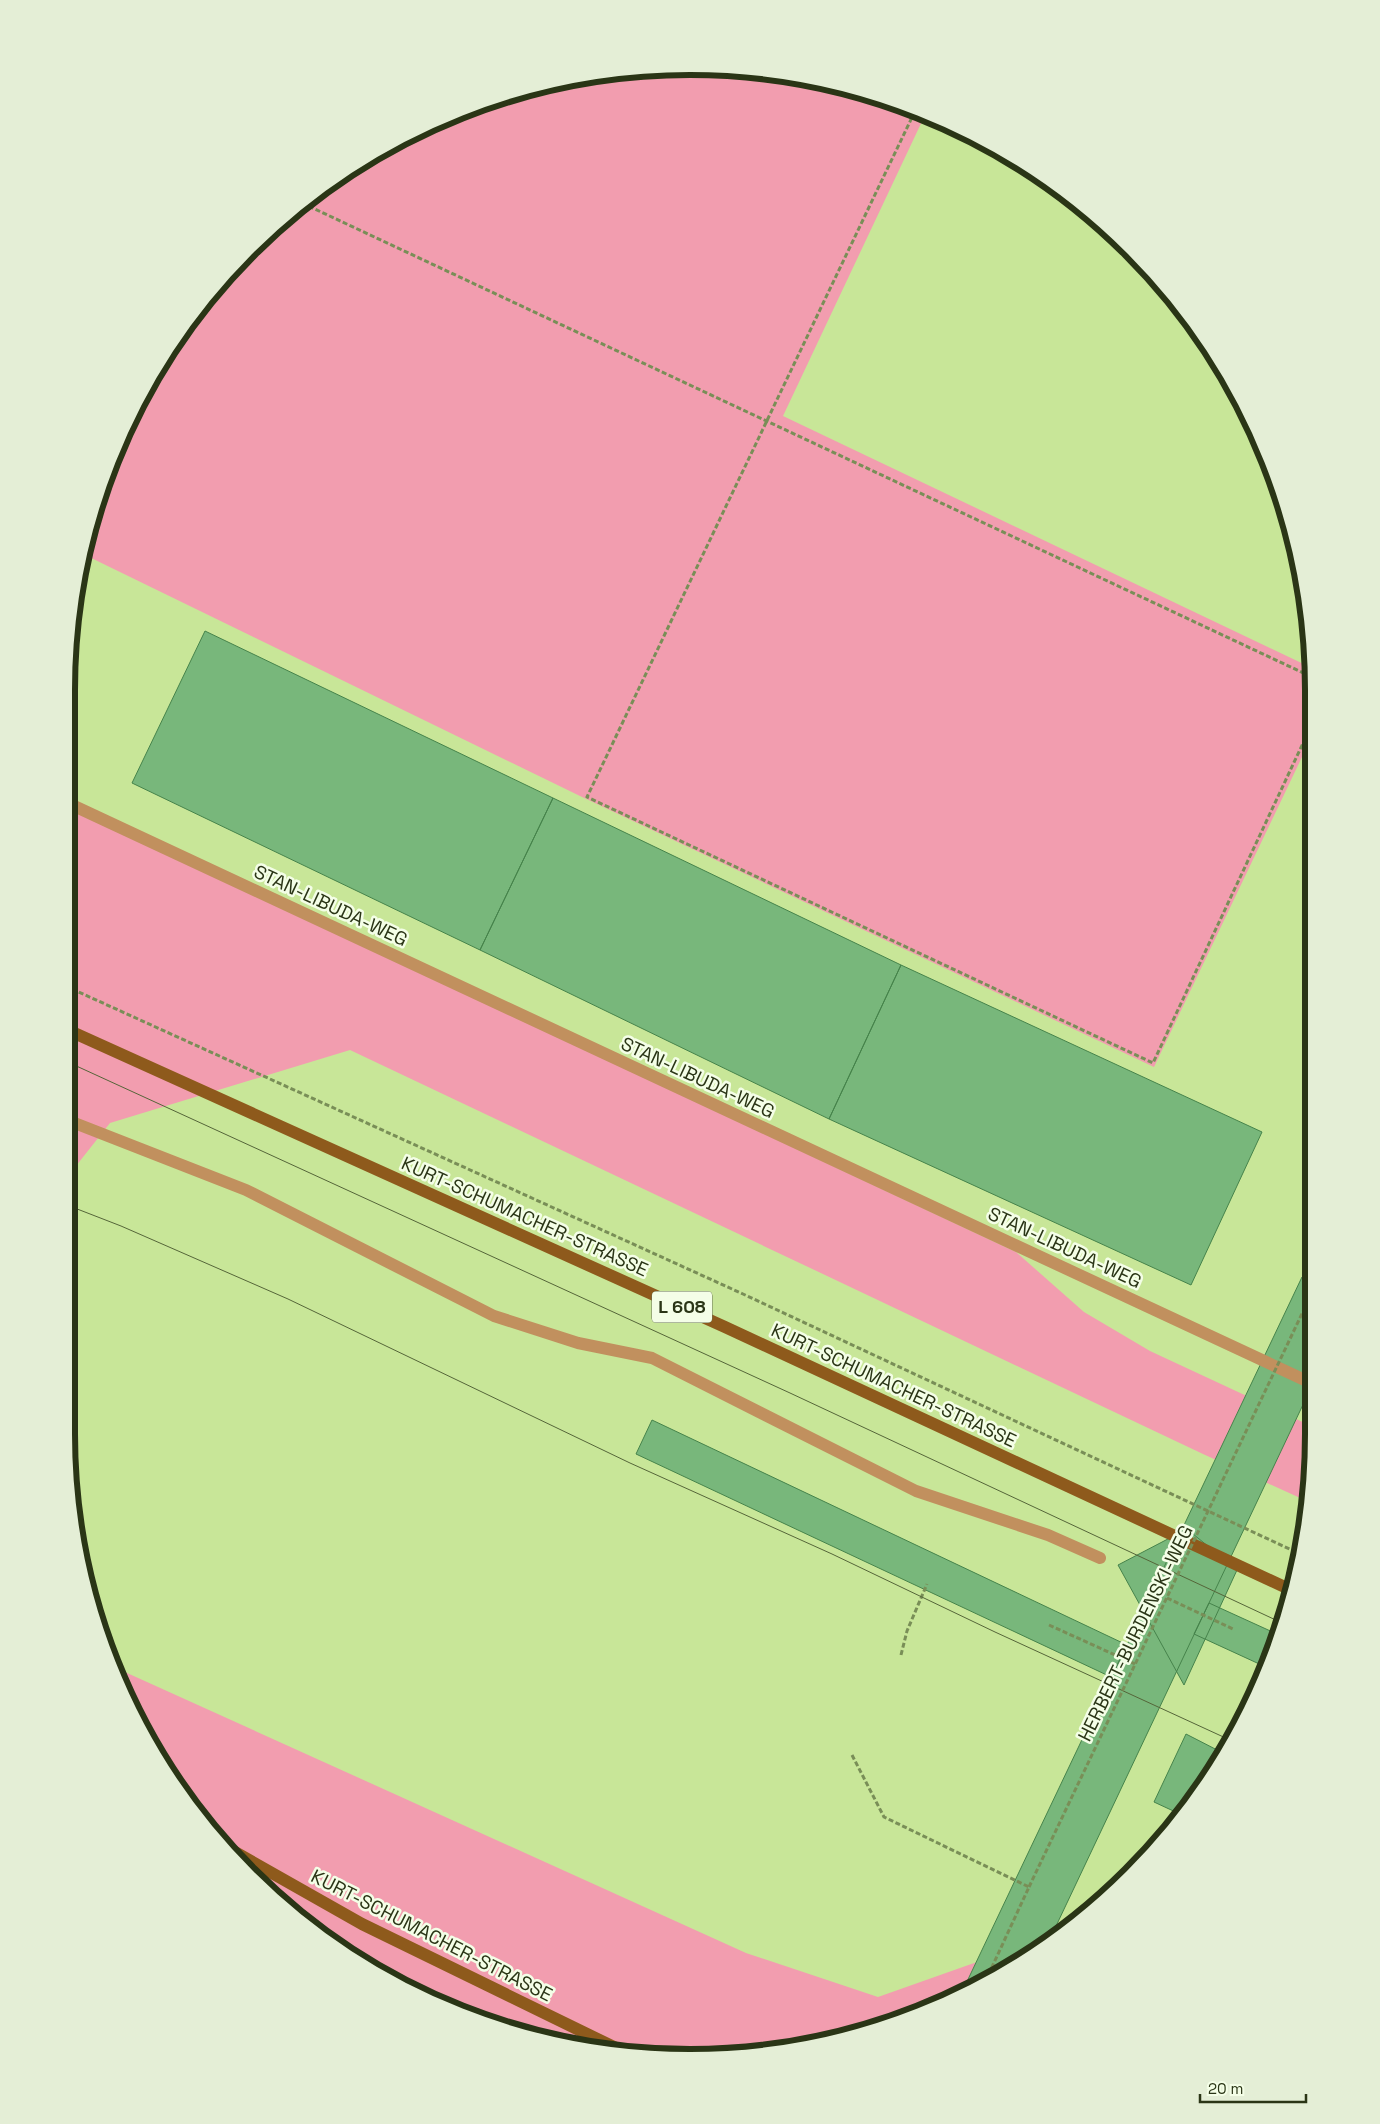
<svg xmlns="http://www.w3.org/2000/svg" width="1380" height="2124" font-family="'Space Grotesk',sans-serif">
<rect width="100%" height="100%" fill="#c8e698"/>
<path fill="#f29daf" d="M 649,68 L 771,72 L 890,99 L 925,115 L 783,416 L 1312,668 L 1312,736 L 1154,1067 L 580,796 L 83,554 L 88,528 L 130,414 L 221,279 L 310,195 L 414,131 L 528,88 Z
M 72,809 L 1016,1252 L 1084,1312 L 1150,1351 L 1309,1425 L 1309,1502 L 1203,1454 L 350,1050 L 110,1123 L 72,1171 Z
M 116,1668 L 746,1953 L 878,1997 L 1059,1933 L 1036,1953 L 929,2010 L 852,2036 L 771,2052 L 649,2056 L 489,2025 L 378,1974 L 311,1929 L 249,1875 L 172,1781 Z"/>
<path fill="#78b77b" stroke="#46834b" d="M 205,631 L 553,798 L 480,950 L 132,783 Z
M 553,798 L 901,965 L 829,1119 L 480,950 Z
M 901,965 L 1262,1132 L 1191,1285 L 829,1119 Z
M 1302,1277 L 1310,1281 L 1309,1392 L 1209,1603 L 1048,1943 L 1036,1953 L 962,1992 Z
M 652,1420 L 1127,1645 L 1111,1677 L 636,1454 Z
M 1187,1529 L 1237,1570 L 1184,1685 L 1118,1565 Z
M 1209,1603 L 1277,1634 L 1268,1668 L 1194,1634 Z
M 1186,1734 L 1223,1753 L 1209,1780 L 1182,1815 L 1154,1802 Z"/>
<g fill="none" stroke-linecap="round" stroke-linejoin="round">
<path stroke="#798e57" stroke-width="3" stroke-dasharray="5 2.5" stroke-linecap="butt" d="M 915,111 L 587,797 L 1153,1063 L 1312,724
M 302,203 L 1312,677
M 72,989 L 743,1294 L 1298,1553
M 1167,1598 L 1233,1629
M 1049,1625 L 1135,1664
M 901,1655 L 907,1631 L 927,1584
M 852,1755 L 884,1817 L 1029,1887 L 986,1980
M 329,1941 L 376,1968 L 462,2012"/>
<path stroke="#c1905e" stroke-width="12" d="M 72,805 L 1309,1382
M 72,1122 L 246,1190 L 494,1316 L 578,1343 L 652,1358 L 916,1491 L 1048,1535 L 1100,1558"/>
<path stroke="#8e5a1c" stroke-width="12" d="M 72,1032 L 725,1327 L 1289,1589
M 226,1847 L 362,1924 L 622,2051"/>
<path stroke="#556539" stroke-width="1" d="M 72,1064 L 790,1393 L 1280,1622
M 72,1207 L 121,1226 L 288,1299 L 630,1463 L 832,1554 L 995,1632 L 1230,1740"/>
<path stroke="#798e57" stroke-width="3" stroke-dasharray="5 2.5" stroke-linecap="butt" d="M 1029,1887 L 1309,1299"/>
</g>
<g text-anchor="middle" stroke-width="5" stroke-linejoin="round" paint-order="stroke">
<rect fill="#f4fee7" stroke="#677155" stroke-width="1" x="652" y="1291.5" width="60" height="31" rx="4"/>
<g font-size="18" font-weight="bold" fill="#2a3516">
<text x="682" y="1313">L 608</text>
</g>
<g font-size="19" fill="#2a3516" stroke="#f4fee7">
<text transform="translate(331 905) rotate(25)" y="7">STAN-LIBUDA-WEG</text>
<text transform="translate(698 1077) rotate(25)" y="7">STAN-LIBUDA-WEG</text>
<text transform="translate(525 1216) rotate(24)" y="7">KURT-SCHUMACHER-STRASSE</text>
<text transform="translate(1065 1247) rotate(25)" y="7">STAN-LIBUDA-WEG</text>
<text transform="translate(894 1385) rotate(25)" y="7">KURT-SCHUMACHER-STRASSE</text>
<text transform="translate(1135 1633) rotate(-64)" y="7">HERBERT-BURDENSKI-WEG</text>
<text transform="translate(432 1935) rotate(27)" y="7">KURT-SCHUMACHER-STRASSE</text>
</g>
</g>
<path d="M0 0H1380V2124H0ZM690 75H690A615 615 0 0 1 1305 690V1434A615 615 0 0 1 690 2049H690A615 615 0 0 1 75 1434V690A615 615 0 0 1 690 75Z" fill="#e4eed6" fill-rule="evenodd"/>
<path fill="none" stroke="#2a3516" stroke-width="6" d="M690 75H690A615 615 0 0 1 1305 690V1434A615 615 0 0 1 690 2049H690A615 615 0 0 1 75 1434V690A615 615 0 0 1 690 75Z"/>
<path d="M1200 2094v8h106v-8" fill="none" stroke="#2a3516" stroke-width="2.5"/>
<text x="1208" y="2094" font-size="15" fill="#2a3516" stroke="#f4fee7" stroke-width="4" paint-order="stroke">20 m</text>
</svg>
